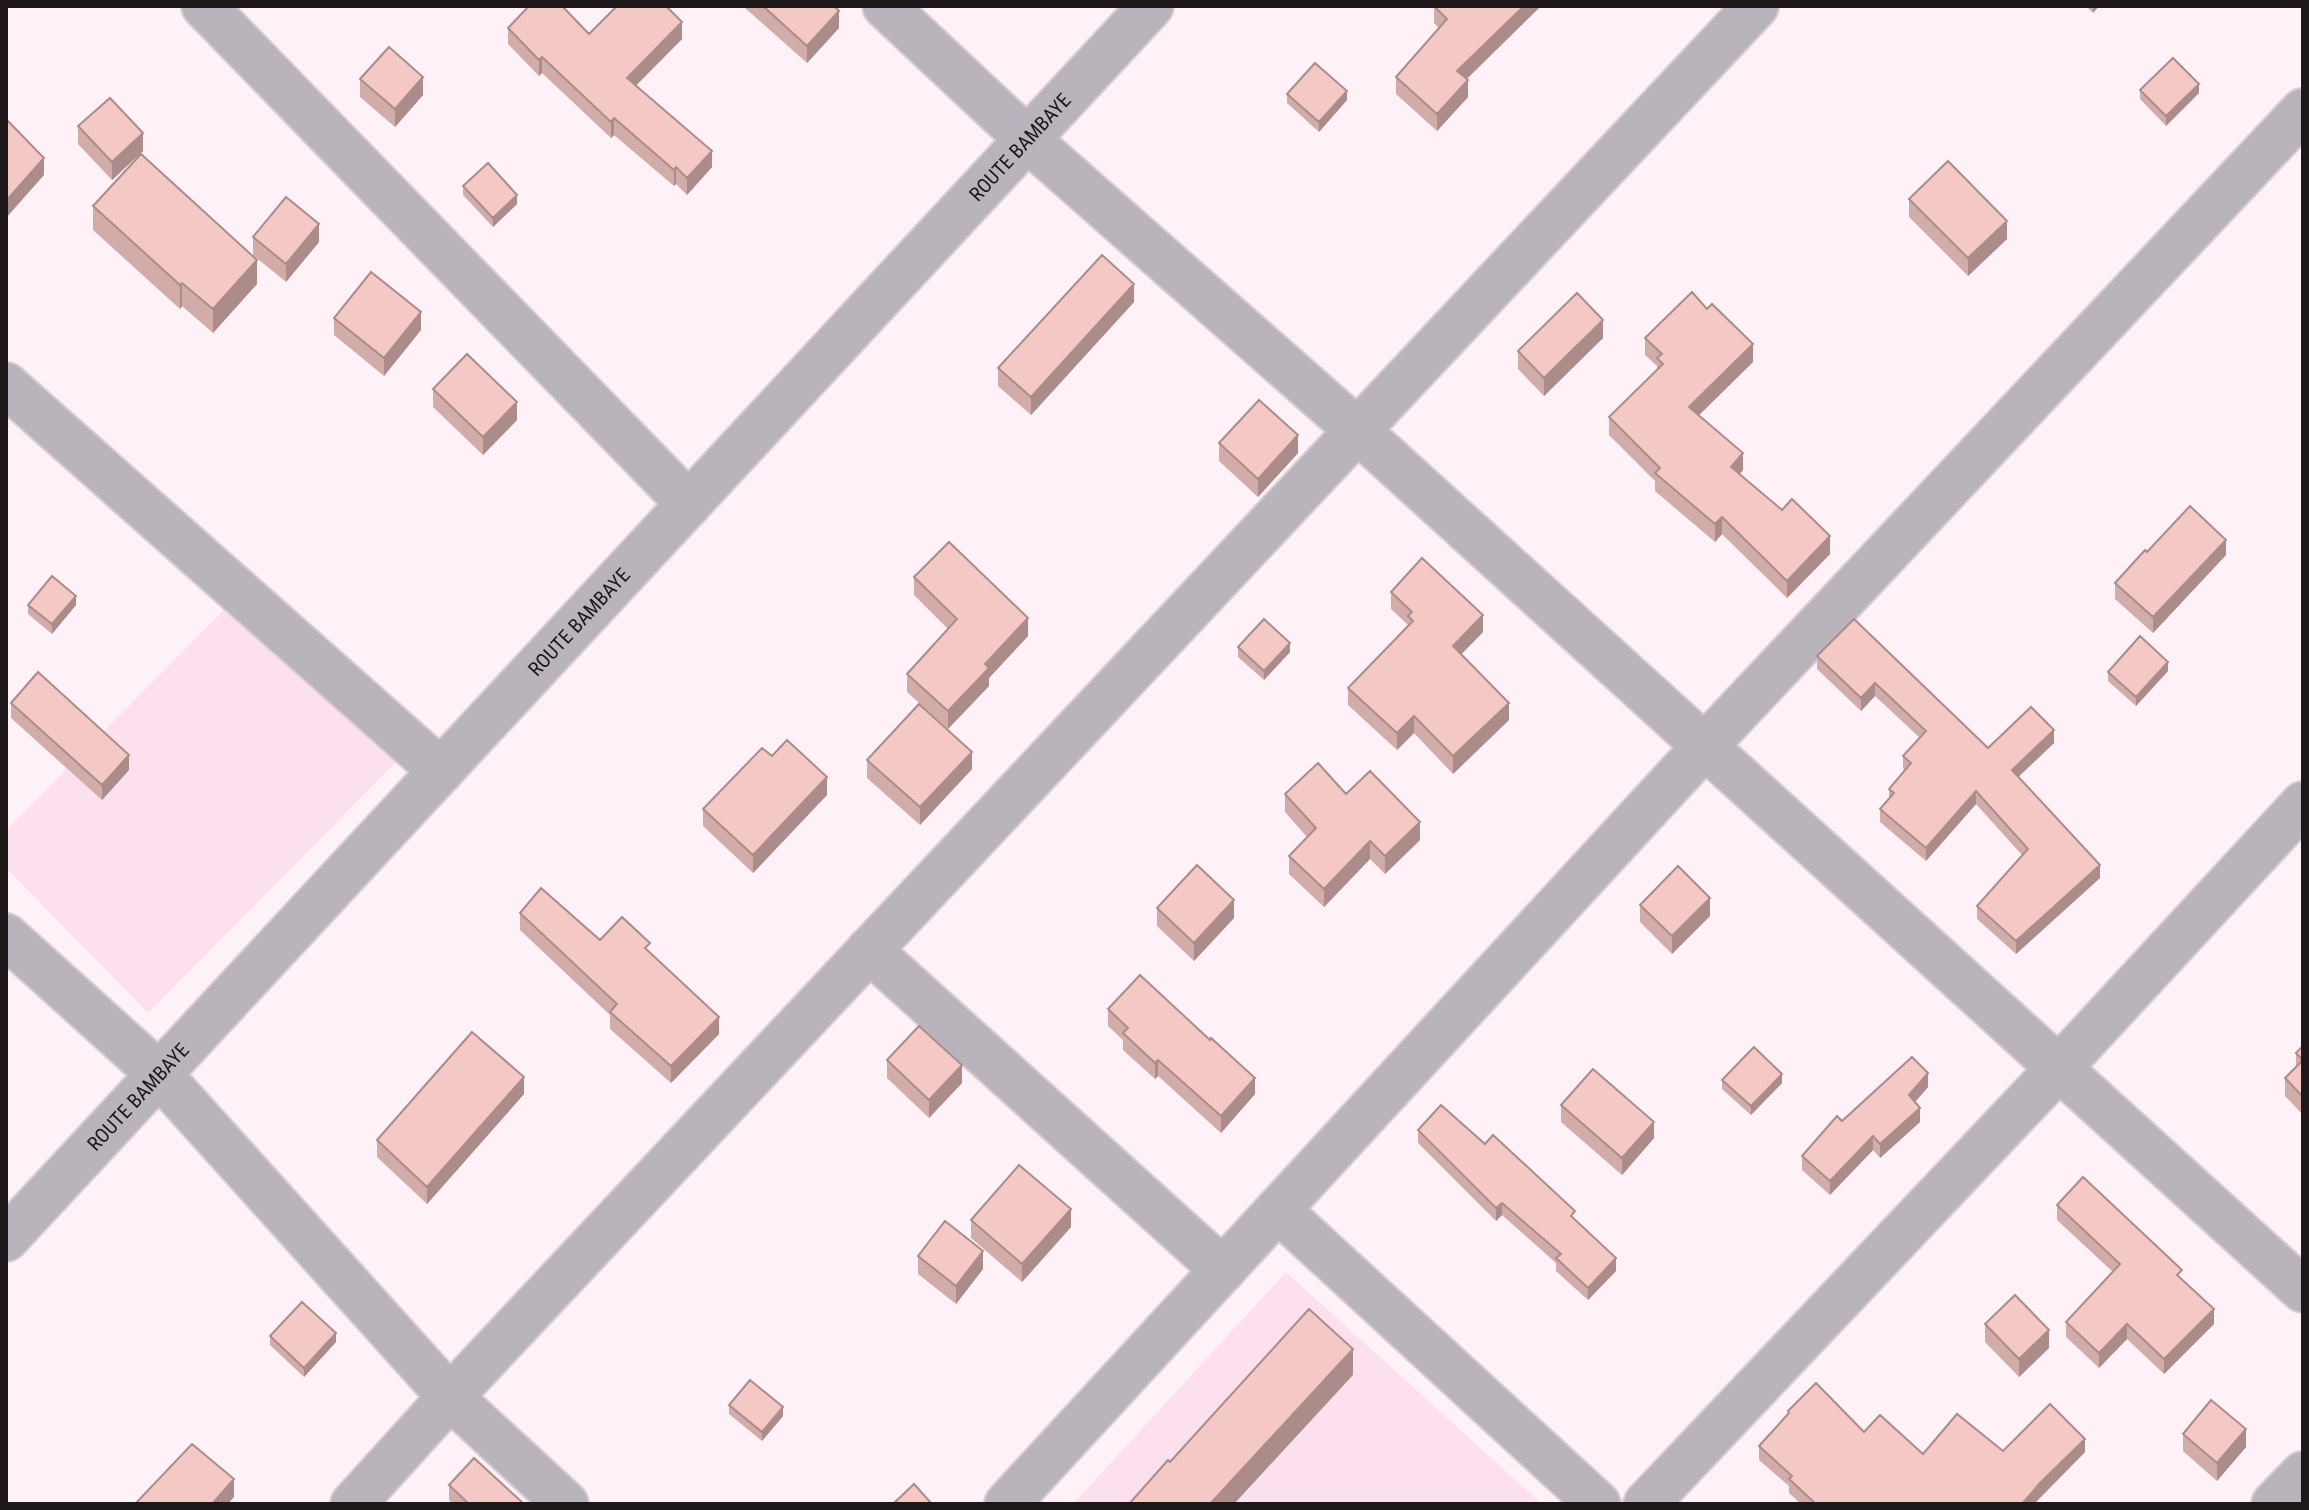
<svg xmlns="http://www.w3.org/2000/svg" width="2309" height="1510" font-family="'Roboto Condensed',sans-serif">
<rect width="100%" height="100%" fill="#fef1f7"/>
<path fill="#fde0ed" d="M 225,609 L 399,759 L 148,1013 L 6,868 L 6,830 Z
M 1286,1272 L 1542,1504 L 1073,1504 Z"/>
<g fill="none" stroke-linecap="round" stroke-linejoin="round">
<g stroke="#daced4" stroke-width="48">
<g id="minor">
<path d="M 204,6 L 689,504"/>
<path d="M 885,6 L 1027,139 L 1357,430 L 2303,1290"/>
<path d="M 6,385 L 441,771"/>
<path d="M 6,936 L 159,1074 L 450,1397 L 566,1504"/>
<path d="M 869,950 L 1223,1270"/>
<path d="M 1278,1210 L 1598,1504"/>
<path id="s1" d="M 6,1239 L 1151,6"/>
<path d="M 353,1504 L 450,1397 L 1756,6"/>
<path d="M 1007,1504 L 1705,746 L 2303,111"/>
<path d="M 1646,1504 L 2058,1069 L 2303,804"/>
<path d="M 2274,1504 L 2303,1474"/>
</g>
</g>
<use href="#minor" stroke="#b9b4bc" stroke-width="44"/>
</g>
<path fill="#d2aca9" d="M 745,6 L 834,6 L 839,28 L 807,63 L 745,8 Z
M 1434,6 L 1541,6 L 1467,79 L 1468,97 L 1437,131 L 1396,94 L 1396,77 L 1439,28 L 1434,23 Z
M 2086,6 L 2099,6 L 2093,13 Z
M 508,28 L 589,34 L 682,39 L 636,86 L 712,167 L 687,195 L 676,184 L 674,186 L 614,135 L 611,138 L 542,73 L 539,76 L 508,44 Z
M 360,79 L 423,95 L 395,127 L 360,97 Z
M 2140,90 L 2199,93 L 2166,126 L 2140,99 Z
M 1287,94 L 1347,100 L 1319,132 L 1287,103 Z
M 78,126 L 143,151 L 112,180 L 78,144 Z
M 463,186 L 517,204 L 493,227 L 463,195 Z
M 1909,199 L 2007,239 L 1968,276 L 1909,217 Z
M 93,206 L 257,284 L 213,333 L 182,306 L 180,309 L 93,230 Z
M 253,237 L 319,242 L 286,282 L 253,255 Z
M 1134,302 L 1031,415 L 998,386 L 998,368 Z
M 334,318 L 421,330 L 384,376 L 334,335 Z
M 1603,338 L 1544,396 L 1518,369 L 1518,351 Z
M 1645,338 L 1753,362 L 1699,415 L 1743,470 L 1740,474 L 1830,554 L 1787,598 L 1722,534 L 1715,542 L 1655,491 L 1655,481 L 1609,435 L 1609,417 L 1657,369 L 1657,366 L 1645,355 Z
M 433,389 L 517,420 L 483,455 L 433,407 Z
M 1219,443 L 1298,453 L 1258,497 L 1219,461 Z
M 2226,555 L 2153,633 L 2115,599 L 2115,583 Z
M 914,577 L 1028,636 L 989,678 L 989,686 L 948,729 L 907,692 L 907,674 L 948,629 L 914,595 Z
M 1391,592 L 1483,632 L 1461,654 L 1509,720 L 1453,774 L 1414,733 L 1397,750 L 1348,705 L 1348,688 L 1408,625 L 1391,609 Z
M 28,605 L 76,605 L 52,634 L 28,614 Z
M 1854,619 L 1988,748 L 2054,743 L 2018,777 L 2100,878 L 2016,954 L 1977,919 L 1977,906 L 2022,855 L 1976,804 L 1926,861 L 1880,822 L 1880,809 L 1889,798 L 1889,789 L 1905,771 L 1903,768 L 1903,756 L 1919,737 L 1875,696 L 1861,711 L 1817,669 L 1817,656 Z
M 1238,647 L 1290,652 L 1264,680 L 1238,657 Z
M 2168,671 L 2136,706 L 2108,681 L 2108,672 Z
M 11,703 L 129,770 L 102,800 L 11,718 Z
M 772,756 L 827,795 L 753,873 L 703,826 L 703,809 Z
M 867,760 L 972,769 L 920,825 L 867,778 Z
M 1285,794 L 1420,840 L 1385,874 L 1370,859 L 1324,907 L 1289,874 L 1289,856 L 1307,837 L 1285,812 Z
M 1640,905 L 1710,916 L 1672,954 L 1640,922 Z
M 1157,908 L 1234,918 L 1194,961 L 1157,926 Z
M 520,913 L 600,940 L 650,953 L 719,1034 L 671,1083 L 610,1029 L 610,1015 L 520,930 Z
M 1108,1009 L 1255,1094 L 1221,1133 L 1158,1076 L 1155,1079 L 1123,1050 L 1123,1040 L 1108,1026 Z
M 2303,1046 L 2303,1115 L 2285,1096 L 2285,1078 L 2296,1067 L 2296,1053 Z
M 887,1060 L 962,1083 L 929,1118 L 887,1078 Z
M 1722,1080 L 1782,1083 L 1751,1115 L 1722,1089 Z
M 1928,1087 L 1915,1102 L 1920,1122 L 1880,1158 L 1873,1150 L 1830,1195 L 1802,1170 L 1802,1156 L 1842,1121 Z
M 524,1094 L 427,1204 L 377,1157 L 377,1140 Z
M 1561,1105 L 1654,1138 L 1622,1175 L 1561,1122 Z
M 1418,1130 L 1485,1144 L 1575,1220 L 1616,1271 L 1588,1300 L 1556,1271 L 1556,1263 L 1502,1215 L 1496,1221 L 1418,1143 Z
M 2057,1205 L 2182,1280 L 2214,1324 L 2164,1374 L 2127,1339 L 2099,1368 L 2066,1337 L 2066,1322 L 2113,1272 L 2057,1220 Z
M 971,1220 L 1071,1227 L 1022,1282 L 971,1238 Z
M 918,1256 L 983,1269 L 956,1304 L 918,1274 Z
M 1985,1324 L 2049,1348 L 2019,1377 L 1985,1342 Z
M 270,1336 L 336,1342 L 304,1377 L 270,1345 Z
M 729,1405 L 783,1416 L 762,1441 L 729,1414 Z
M 1788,1411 L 1864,1432 L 1923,1454 L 2003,1451 L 2085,1452 L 2034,1504 L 1801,1504 L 1789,1493 L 1789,1486 L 1759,1460 L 1759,1446 L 1788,1415 Z
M 2183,1434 L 2246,1447 L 2217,1481 L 2183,1451 Z
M 449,1485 L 524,1504 L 453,1504 L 449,1500 Z"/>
<path fill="#ab8c8a" d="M 1524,6 L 1541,6 L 1457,88 L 1457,71 Z
M 2093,6 L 2099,6 L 2093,13 Z
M 839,11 L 839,28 L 807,63 L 807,46 Z
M 682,22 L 682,39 L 627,94 L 627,78 Z
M 542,57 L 542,73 L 539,76 L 539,60 Z
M 423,77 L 423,95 L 395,127 L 395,109 Z
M 1468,80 L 1468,97 L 1437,131 L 1437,114 Z
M 2199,84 L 2199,93 L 2166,126 L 2166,116 Z
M 1347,91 L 1347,100 L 1319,132 L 1319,122 Z
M 614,118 L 614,135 L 611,138 L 611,122 Z
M 143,133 L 143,151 L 112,180 L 112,162 Z
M 712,151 L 712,167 L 687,195 L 687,178 Z
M 44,158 L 44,175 L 6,218 L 6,201 Z
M 676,167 L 676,184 L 674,186 L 674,170 Z
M 517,195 L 517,204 L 493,227 L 493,218 Z
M 2007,221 L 2007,239 L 1968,276 L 1968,258 Z
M 319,224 L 319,242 L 286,282 L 286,264 Z
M 257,260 L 257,284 L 213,333 L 213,309 Z
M 182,283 L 182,306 L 180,309 L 180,285 Z
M 1134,284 L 1134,302 L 1031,415 L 1031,397 Z
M 421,312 L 421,330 L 384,376 L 384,358 Z
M 1603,320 L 1603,338 L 1544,396 L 1544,378 Z
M 1753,344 L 1753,362 L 1689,425 L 1689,407 Z
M 517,402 L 517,420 L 483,455 L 483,437 Z
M 1298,435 L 1298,453 L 1258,497 L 1258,479 Z
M 1743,453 L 1743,470 L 1731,484 L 1731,467 Z
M 1722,517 L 1722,534 L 1715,542 L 1715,524 Z
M 1830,536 L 1830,554 L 1787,598 L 1787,581 Z
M 2226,540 L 2226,555 L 2153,633 L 2153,617 Z
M 76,596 L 76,605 L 52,634 L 52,624 Z
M 1483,615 L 1483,632 L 1453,663 L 1453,646 Z
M 1028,618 L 1028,636 L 989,678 L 989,686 L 948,729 L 948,711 L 985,664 Z
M 1290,643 L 1290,652 L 1264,680 L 1264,671 Z
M 2168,662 L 2168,671 L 2136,706 L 2136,697 Z
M 1875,683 L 1875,696 L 1861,711 L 1861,698 Z
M 1509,703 L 1509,720 L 1453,774 L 1453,756 Z
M 1414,716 L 1414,733 L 1397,750 L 1397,733 Z
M 2054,730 L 2054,743 L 2012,783 L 2012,770 Z
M 972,752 L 972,769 L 920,825 L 920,807 Z
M 129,755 L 129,770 L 102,800 L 102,785 Z
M 827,777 L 827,795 L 753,873 L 753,855 Z
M 1976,791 L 1976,804 L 1926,861 L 1926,848 Z
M 1420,822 L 1420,840 L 1385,874 L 1385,856 Z
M 1370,841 L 1370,859 L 1324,907 L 1324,889 Z
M 2100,865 L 2100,878 L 2016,954 L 2016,941 Z
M 1710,898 L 1710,916 L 1672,954 L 1672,936 Z
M 1234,900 L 1234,918 L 1194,961 L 1194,943 Z
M 719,1017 L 719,1034 L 671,1083 L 671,1066 Z
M 1158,1060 L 1158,1076 L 1155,1079 L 1155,1063 Z
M 962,1065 L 962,1083 L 929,1118 L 929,1100 Z
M 1928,1073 L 1928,1087 L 1909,1109 L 1909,1095 Z
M 1782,1074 L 1782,1083 L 1751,1115 L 1751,1106 Z
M 524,1077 L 524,1094 L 427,1204 L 427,1187 Z
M 1255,1078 L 1255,1094 L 1221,1133 L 1221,1116 Z
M 1920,1108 L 1920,1122 L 1880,1158 L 1880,1144 Z
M 1654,1122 L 1654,1138 L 1622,1175 L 1622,1158 Z
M 1873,1136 L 1873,1150 L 1830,1195 L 1830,1181 Z
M 1502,1203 L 1502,1215 L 1496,1221 L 1496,1208 Z
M 1071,1209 L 1071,1227 L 1022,1282 L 1022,1264 Z
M 983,1251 L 983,1269 L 956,1304 L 956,1286 Z
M 1616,1258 L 1616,1271 L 1588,1300 L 1588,1288 Z
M 2214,1309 L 2214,1324 L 2164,1374 L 2164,1359 Z
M 2127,1324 L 2127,1339 L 2099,1368 L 2099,1353 Z
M 2049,1330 L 2049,1348 L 2019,1377 L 2019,1359 Z
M 336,1333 L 336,1342 L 304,1377 L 304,1368 Z
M 1353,1349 L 1353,1375 L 1234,1504 L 1210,1504 Z
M 783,1407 L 783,1416 L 762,1441 L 762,1432 Z
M 2246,1429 L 2246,1447 L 2217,1481 L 2217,1463 Z
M 2085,1439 L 2085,1452 L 2034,1504 L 2022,1504 L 2040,1483 Z
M 234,1479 L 234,1497 L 228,1504 L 212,1504 Z"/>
<path fill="#f4c8c5" stroke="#ab8c8a" stroke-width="2" d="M 529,6 L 562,6 L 589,34 L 617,6 L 666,6 L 682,22 L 627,78 L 712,151 L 687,178 L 676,167 L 674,170 L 614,118 L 611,122 L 542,57 L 539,60 L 508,28 Z
M 763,6 L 834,6 L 839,11 L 807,46 Z
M 1434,6 L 1524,6 L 1457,71 L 1468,80 L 1437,114 L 1396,77 L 1447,19 Z
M 389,47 L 423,77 L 395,109 L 360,79 Z
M 2173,58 L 2199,84 L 2166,116 L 2140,90 Z
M 1315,63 L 1347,91 L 1319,122 L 1287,94 Z
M 110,98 L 143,133 L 112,162 L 78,126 Z
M 6,119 L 44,158 L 6,201 Z
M 141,154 L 257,260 L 213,309 L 182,283 L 180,285 L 93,206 Z
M 1948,161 L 2007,221 L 1968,258 L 1909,199 Z
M 488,163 L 517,195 L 493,218 L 463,186 Z
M 286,197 L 319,224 L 286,264 L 253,237 Z
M 1102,255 L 1134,284 L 1031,397 L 998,368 Z
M 371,272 L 421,312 L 384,358 L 334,318 Z
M 1692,292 L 1707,309 L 1712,304 L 1753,344 L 1689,407 L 1743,453 L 1731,467 L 1782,510 L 1792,499 L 1830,536 L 1787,581 L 1722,517 L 1715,524 L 1655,473 L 1660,468 L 1609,417 L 1663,364 L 1657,358 L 1662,354 L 1645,338 Z
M 1577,293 L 1603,320 L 1544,378 L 1518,351 Z
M 467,354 L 517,402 L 483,437 L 433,389 Z
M 1259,400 L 1298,435 L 1258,479 L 1219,443 Z
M 2190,506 L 2226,540 L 2153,617 L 2115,583 L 2145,550 L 2147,552 Z
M 949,542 L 1028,618 L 985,664 L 989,668 L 948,711 L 907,674 L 957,619 L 914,577 Z
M 1422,558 L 1483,615 L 1453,646 L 1509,703 L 1453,756 L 1414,716 L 1397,733 L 1348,688 L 1413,621 L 1408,616 L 1412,612 L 1391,592 Z
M 52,576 L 76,596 L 52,624 L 28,605 Z
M 1264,619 L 1290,643 L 1264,671 L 1238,647 Z
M 1854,619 L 1988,748 L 2031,707 L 2054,730 L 2012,770 L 2100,865 L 2016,941 L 1977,906 L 2028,849 L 1976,791 L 1926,848 L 1880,809 L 1894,793 L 1889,789 L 1911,763 L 1903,756 L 1926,731 L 1875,683 L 1861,698 L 1817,656 Z
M 2140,636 L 2168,662 L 2136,697 L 2108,672 Z
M 38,672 L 129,755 L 102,785 L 11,703 Z
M 919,704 L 972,752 L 920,807 L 867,760 Z
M 787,740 L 827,777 L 753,855 L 703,809 L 762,748 L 772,756 Z
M 1318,763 L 1346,794 L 1370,771 L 1420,822 L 1385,856 L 1370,841 L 1324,889 L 1289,856 L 1316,828 L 1285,794 Z
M 1197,865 L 1234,900 L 1194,943 L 1157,908 Z
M 1678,866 L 1710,898 L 1672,936 L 1640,905 Z
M 541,888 L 600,940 L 622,917 L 650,943 L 645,948 L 719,1017 L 671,1066 L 610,1012 L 617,1004 L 520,913 Z
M 1140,975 L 1210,1040 L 1211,1038 L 1255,1078 L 1221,1116 L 1158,1060 L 1155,1063 L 1123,1033 L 1128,1028 L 1108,1009 Z
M 919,1026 L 962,1065 L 929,1100 L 887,1060 Z
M 472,1032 L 524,1077 L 427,1187 L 377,1140 Z
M 2303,1046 L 2303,1060 L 2296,1053 Z
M 1754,1047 L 1782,1074 L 1751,1106 L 1722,1080 Z
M 1912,1057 L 1928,1073 L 1909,1095 L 1920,1108 L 1880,1144 L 1873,1136 L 1830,1181 L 1802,1156 L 1837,1116 L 1842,1121 Z
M 2303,1060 L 2303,1097 L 2285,1078 Z
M 1593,1069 L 1654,1122 L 1622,1158 L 1561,1105 Z
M 1441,1105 L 1485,1144 L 1493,1135 L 1575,1211 L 1571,1216 L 1616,1258 L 1588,1288 L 1556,1258 L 1561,1254 L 1502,1203 L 1496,1208 L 1418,1130 Z
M 1019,1165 L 1071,1209 L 1022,1264 L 971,1220 Z
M 2083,1177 L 2182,1270 L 2177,1275 L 2214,1309 L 2164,1359 L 2127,1324 L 2099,1353 L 2066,1322 L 2120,1264 L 2057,1205 Z
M 945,1221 L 983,1251 L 956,1286 L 918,1256 Z
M 2015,1295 L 2049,1330 L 2019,1359 L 1985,1324 Z
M 302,1302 L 336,1333 L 304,1368 L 270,1336 Z
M 1309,1309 L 1353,1349 L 1210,1504 L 1129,1504 L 1168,1460 L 1170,1462 Z
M 750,1380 L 783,1407 L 762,1432 L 729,1405 Z
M 1816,1383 L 1864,1432 L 1880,1415 L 1923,1454 L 1957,1414 L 2003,1451 L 2050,1404 L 2085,1439 L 2040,1483 L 2022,1504 L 1816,1504 L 1789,1479 L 1792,1476 L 1759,1446 L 1789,1413 L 1788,1411 Z
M 2211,1400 L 2246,1429 L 2217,1463 L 2183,1434 Z
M 192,1444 L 234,1479 L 212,1504 L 135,1504 Z
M 474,1458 L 524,1504 L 469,1504 L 449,1485 Z
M 914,1484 L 932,1504 L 893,1504 Z"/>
<g text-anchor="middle" stroke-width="6" stroke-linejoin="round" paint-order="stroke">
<g font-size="20" fill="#1e171a" stroke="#fff">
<text dy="7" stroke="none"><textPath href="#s1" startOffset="1490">ROUTE BAMBAYE</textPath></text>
<text dy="7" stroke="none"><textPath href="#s1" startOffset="842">ROUTE BAMBAYE</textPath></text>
<text dy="7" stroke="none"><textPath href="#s1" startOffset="194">ROUTE BAMBAYE</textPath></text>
</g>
</g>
<rect width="2309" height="1510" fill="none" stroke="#1e171a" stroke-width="16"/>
</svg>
